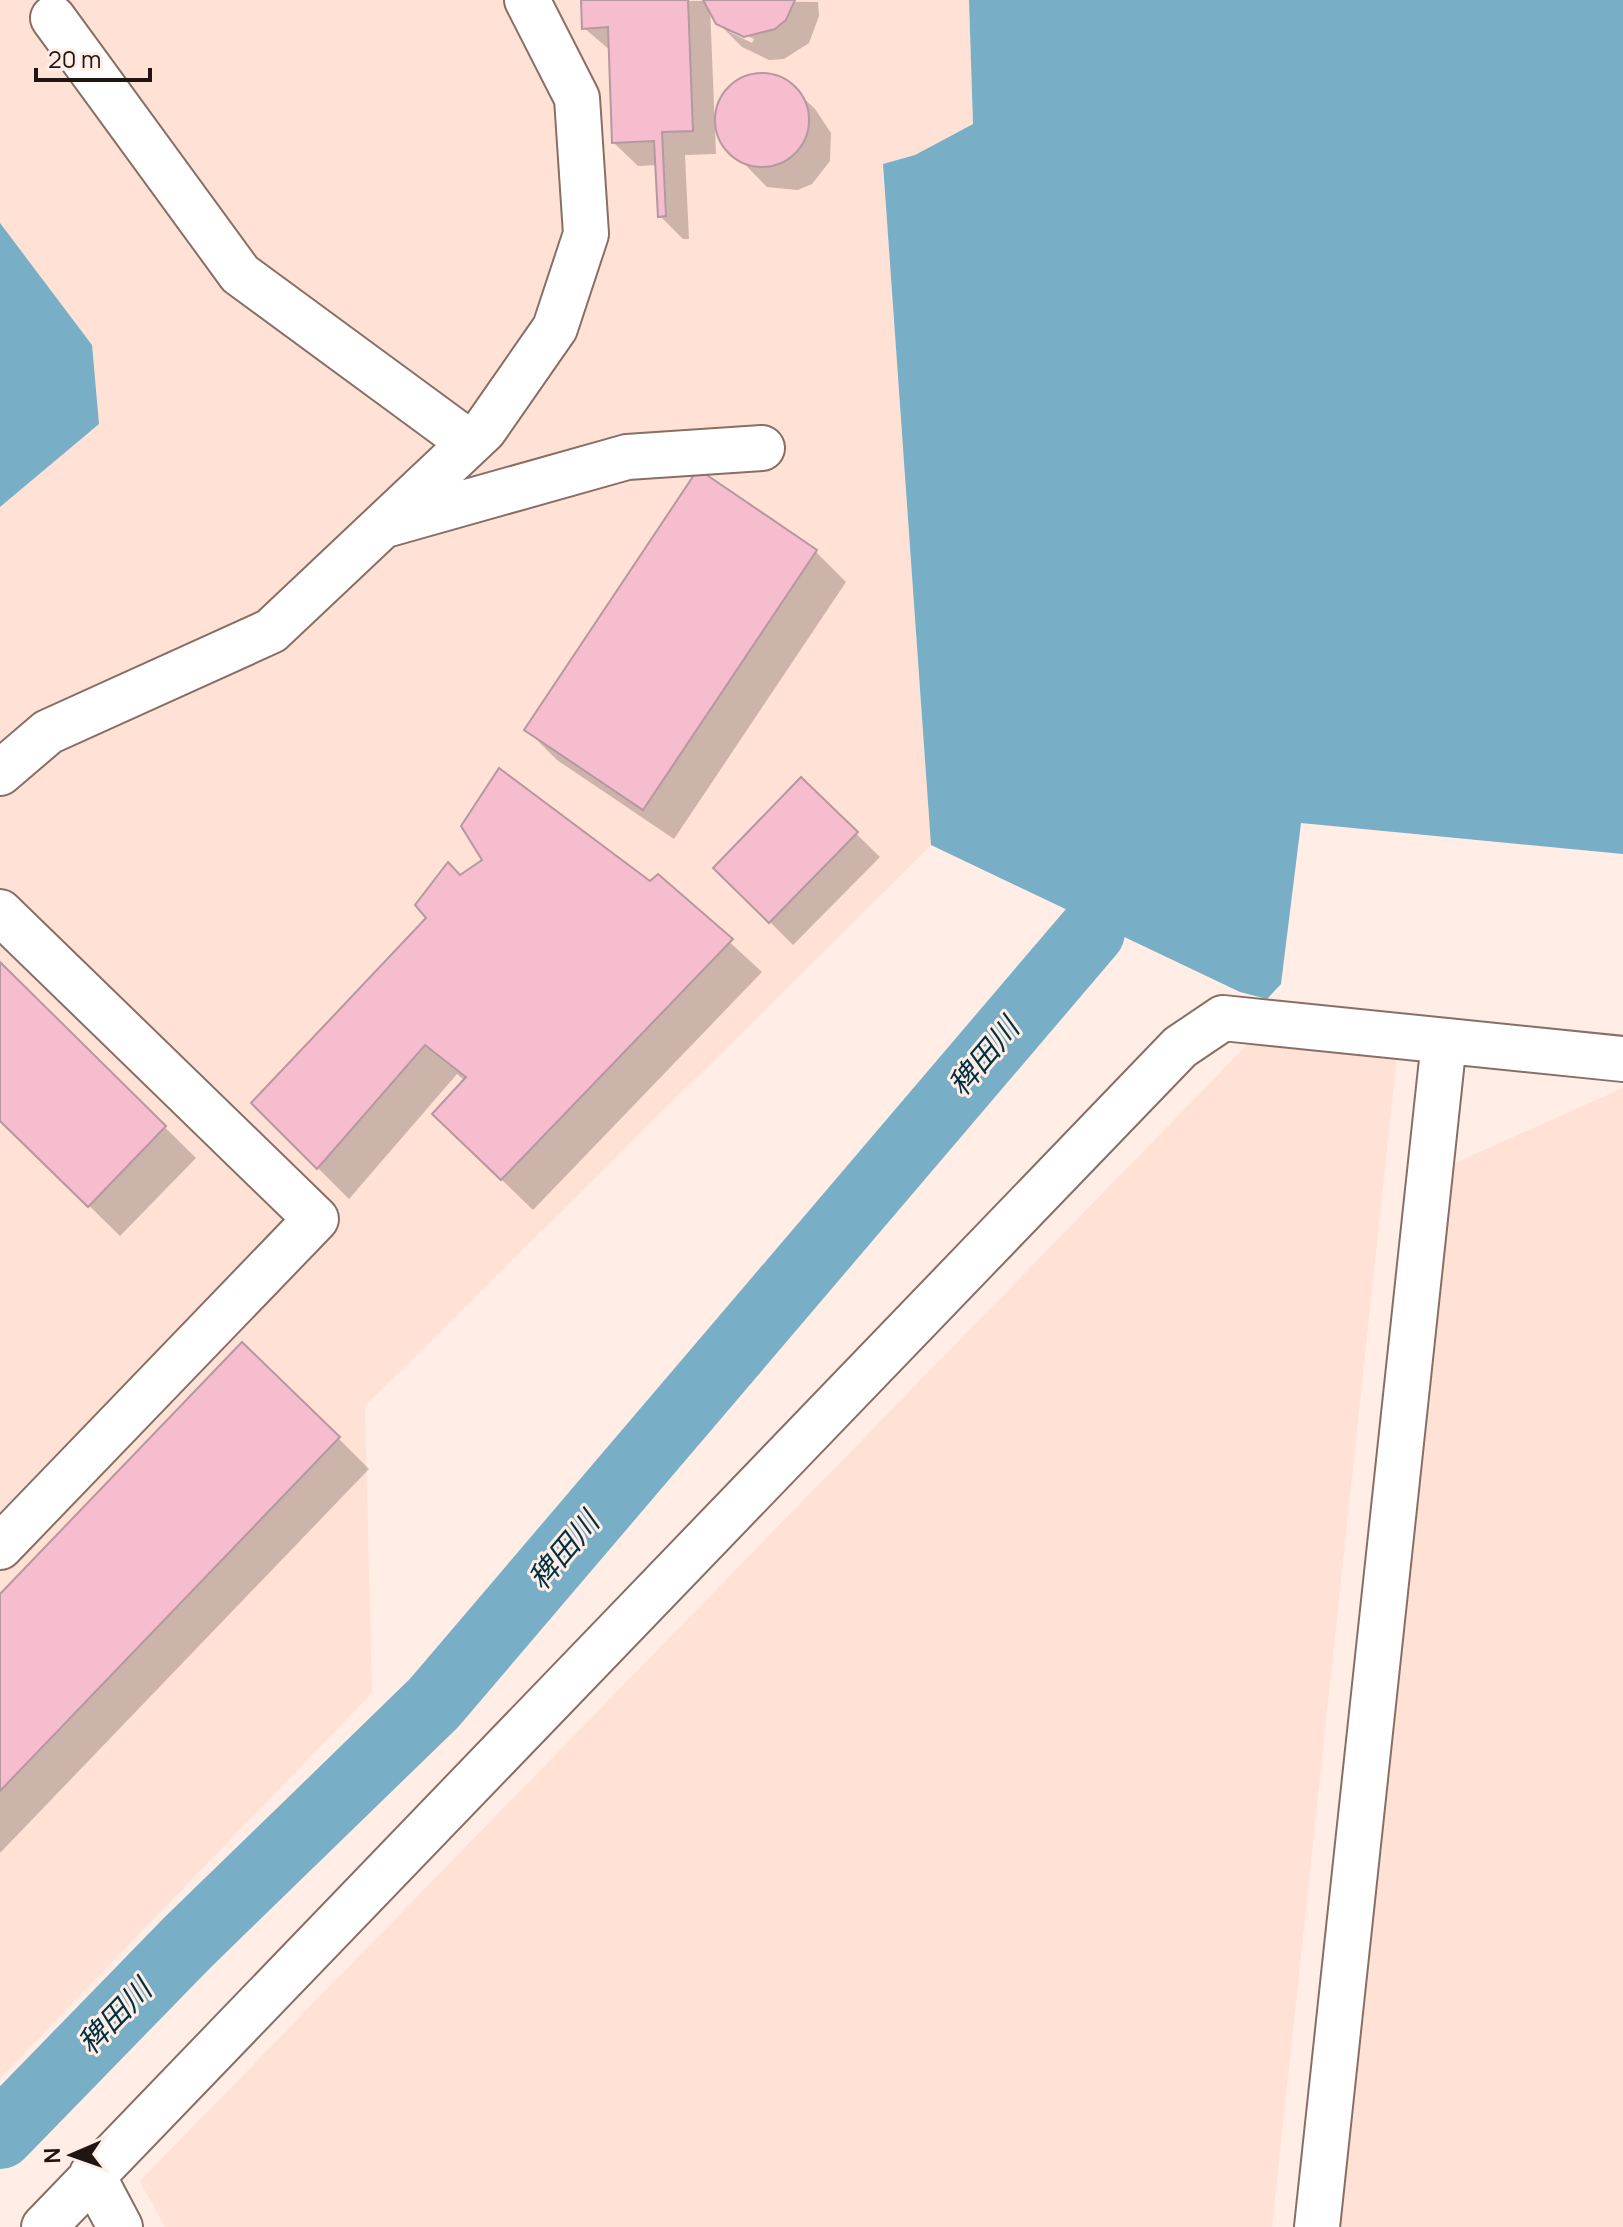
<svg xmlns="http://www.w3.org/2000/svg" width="1623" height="2227" font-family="Manrope,'Noto Sans JP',sans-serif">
<rect width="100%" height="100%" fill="#ffede6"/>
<path fill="#ffe1d6" d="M 0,0 L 969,0 L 973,124 L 915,155 L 883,164 L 931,845 L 365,1406 L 372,1693 L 0,2078 Z
M 1248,1044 L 1397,1055 L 1272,2227 L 165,2227 L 140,2181 Z
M 1623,1088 L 1623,2227 L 1335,2227 L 1446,1167 Z"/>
<path fill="#78afc6" d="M 969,0 L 1623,0 L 1623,854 L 1301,823 L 1281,984 L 1267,999 L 1240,992 L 931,845 L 883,164 L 915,155 L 973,124 Z
M 0,223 L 92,345 L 99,424 L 0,507 Z"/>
<path fill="#0003" fill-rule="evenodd" d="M 583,0 L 818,2 L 819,16 L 809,43 L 784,59 L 769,60 L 742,47 L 717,22 L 710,7 L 716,154 L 685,155 L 689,239 L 683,239 L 660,216 L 657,165 L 638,166 L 614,143 L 611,51 L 584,28 ZM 730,28 L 754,39 L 752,43 L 730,32 Z
M 763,74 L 790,85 L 815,109 L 831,133 L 830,161 L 812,184 L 798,190 L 767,187 L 721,140 L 718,110 L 724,96 L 748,77 Z
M 815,551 L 846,582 L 674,839 L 557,760 L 526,729 Z
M 801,780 L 880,857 L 793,945 L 716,868 Z
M 658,876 L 762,972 L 533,1210 L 466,1145 L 465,1081 L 457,1074 L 349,1199 L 253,1103 L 429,918 L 460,878 L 650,883 Z
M 0,965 L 196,1158 L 120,1236 L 0,1118 Z
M 338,1438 L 369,1469 L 0,1853 L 0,1597 Z"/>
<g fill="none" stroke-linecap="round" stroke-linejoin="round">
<path stroke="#78afc6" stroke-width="68" d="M 0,2135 L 187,1943 L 434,1703 L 1091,932"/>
</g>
<path fill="#f5bdcd" stroke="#b598a0" stroke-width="2" d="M 581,0 L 688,0 L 693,131 L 662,132 L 666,216 L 658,217 L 654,141 L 612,143 L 608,27 L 582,29 Z
M 703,0 L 795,0 L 786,20 L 775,29 L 744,37 L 716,24 Z
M715 120a47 47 0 1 1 94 0a47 47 0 1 1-94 0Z
M 698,469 L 817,550 L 643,810 L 524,730 Z
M 499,768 L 650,881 L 658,874 L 733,939 L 501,1180 L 432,1114 L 466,1077 L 425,1045 L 317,1169 L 251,1103 L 426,918 L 415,905 L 448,862 L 460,875 L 482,860 L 461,826 Z
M 801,777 L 858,832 L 769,923 L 713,868 Z
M 0,962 L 166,1126 L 88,1207 L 0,1121 Z
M 242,1342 L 340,1437 L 0,1791 L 0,1594 Z"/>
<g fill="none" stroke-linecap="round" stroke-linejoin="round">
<g stroke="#886f65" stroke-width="48">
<path id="minor" d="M 53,18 L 240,274 L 470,443
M 389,524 L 627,457 L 762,448
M 0,773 L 48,732 L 271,631 L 484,430 L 555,328 L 586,234 L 577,98 L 527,0
M 0,912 L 316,1219 L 0,1547
M 92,2174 L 120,2227
M 44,2227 L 1180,1047 L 1223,1018 L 1623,1059
M 1317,2227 L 1444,1041"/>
</g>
<use href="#minor" stroke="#fff" stroke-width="44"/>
</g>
<g text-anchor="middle" stroke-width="6" stroke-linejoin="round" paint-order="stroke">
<g font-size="30" font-style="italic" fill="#003142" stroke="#ffede6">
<text transform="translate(984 1057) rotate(-50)" y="10">稗田川</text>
<text transform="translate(564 1551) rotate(-50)" y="10">稗田川</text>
<text transform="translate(115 2017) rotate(-46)" y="10">稗田川</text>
</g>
</g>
<g transform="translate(72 2155) rotate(268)" stroke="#ffede6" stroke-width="6" paint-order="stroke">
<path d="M0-6L14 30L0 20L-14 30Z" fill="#1f1511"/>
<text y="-12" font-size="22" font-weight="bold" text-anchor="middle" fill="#1f1511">N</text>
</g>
<path d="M36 68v12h114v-12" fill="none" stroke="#1f1511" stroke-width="4"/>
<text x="48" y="68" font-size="24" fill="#1f1511" stroke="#ffede6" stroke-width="6" paint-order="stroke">20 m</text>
</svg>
